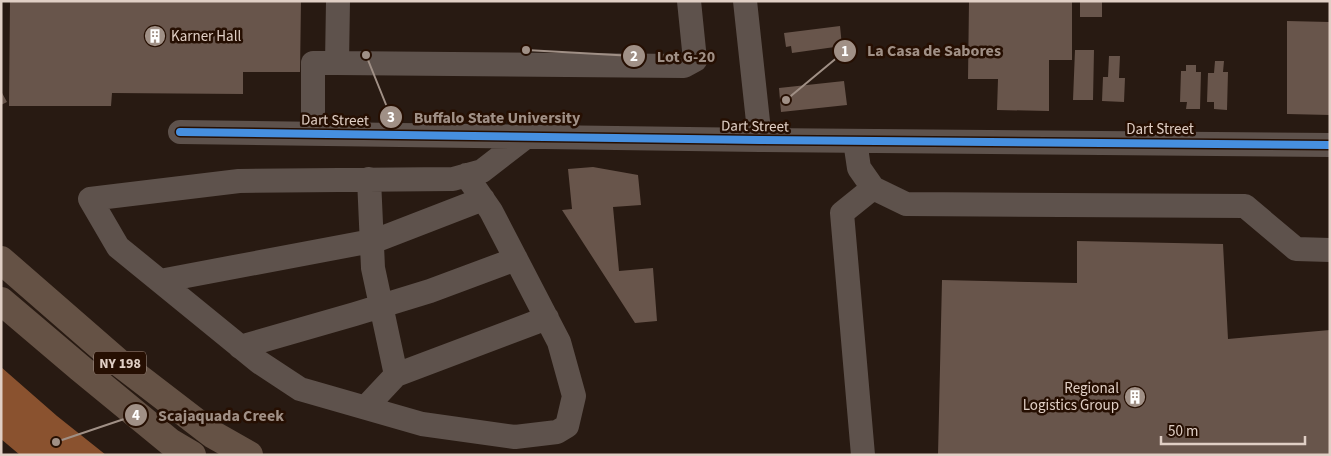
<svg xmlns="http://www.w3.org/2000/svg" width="1331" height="456" font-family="'Source Sans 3',sans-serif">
<rect width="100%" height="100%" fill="#281a12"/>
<path fill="#8a522f" d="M 1,367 L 57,416 L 106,455 L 20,455 L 1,439 Z"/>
<path fill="#68554b" d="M 10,1 L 301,1 L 300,72 L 243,72 L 243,94 L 112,93 L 111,106 L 9,106 Z
M 969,1 L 1072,1 L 1072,60 L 1049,60 L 1049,111 L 997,110 L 998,79 L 968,79 Z
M 1080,1 L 1102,1 L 1102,17 L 1080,17 Z
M 1287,21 L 1330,22 L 1330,115 L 1287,114 Z
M 840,26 L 842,46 L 792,53 L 791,46 L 786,47 L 784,33 Z
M 1075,50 L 1094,50 L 1093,100 L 1073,100 Z
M 1109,56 L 1120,56 L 1119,78 L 1125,78 L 1124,102 L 1102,101 L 1103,77 L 1108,77 Z
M 1215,61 L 1224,61 L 1223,72 L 1228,72 L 1227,110 L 1214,109 L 1214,102 L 1207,102 L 1208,73 L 1214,73 Z
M 1186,65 L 1196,65 L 1196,72 L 1201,72 L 1200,109 L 1186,109 L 1187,102 L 1180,102 L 1181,71 L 1186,71 Z
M 844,81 L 847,105 L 781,112 L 779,88 Z
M 1,91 L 7,102 L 1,105 Z
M 593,167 L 638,175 L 641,205 L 613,207 L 619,271 L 653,268 L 657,321 L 635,323 L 562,210 L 572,209 L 568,169 Z
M 1077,241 L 1223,244 L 1228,339 L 1330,330 L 1330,455 L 938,455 L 942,280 L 1077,283 Z"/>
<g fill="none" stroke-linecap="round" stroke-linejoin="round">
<path stroke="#5e524c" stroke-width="24" d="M 745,1 L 760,140
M 337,63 L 684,66 L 695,60 L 689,1
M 180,132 L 760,140 L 1330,145
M 313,134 L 313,63 L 337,63 L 338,1
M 855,141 L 859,168 L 873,188 L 906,204 L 1245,206 L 1296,249 L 1330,250
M 466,175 L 491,211 L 559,342 L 574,396 L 567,426 L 557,432 L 515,437 L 422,424 L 300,389 L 259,362 L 118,247 L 90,199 L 239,181 L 453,179 L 482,171 L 526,137
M 369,179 L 373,268 L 396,375
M 160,281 L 377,240 L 483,199
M 240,347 L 355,314 L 430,291 L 516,259
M 366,407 L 396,375 L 547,318
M 863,455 L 842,213 L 873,188"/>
<path stroke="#655245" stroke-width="28" d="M 1,260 L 117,361 L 212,434 L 249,455
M 1,301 L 80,368 L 170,442 L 192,455"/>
<g stroke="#260f02" stroke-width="11">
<path id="cycleway" d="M 180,132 L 760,140 L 1330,145"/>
</g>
<use href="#cycleway" stroke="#468fdf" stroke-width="8"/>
</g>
<defs>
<g id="building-disc" transform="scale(1.125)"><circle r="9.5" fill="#a09086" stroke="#260f02"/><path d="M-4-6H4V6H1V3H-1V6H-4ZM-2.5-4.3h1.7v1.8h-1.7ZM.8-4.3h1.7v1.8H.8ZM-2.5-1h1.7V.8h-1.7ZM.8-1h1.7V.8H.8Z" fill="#fff"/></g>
</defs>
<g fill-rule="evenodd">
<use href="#building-disc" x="155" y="36"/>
<use href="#building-disc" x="1135" y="397"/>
</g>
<g text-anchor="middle" stroke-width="5" stroke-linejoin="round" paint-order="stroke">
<rect fill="#260f02" stroke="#a8958a" stroke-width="1" x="94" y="351.5" width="52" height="23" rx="4"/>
<g font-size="14" font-weight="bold" fill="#e0cfc5">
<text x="120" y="368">NY 198</text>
</g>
<g font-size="15" fill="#e0cfc5" stroke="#260f02" text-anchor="start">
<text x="171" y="41">Karner Hall</text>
<text x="1119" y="393" text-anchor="end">Regional<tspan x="1119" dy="17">Logistics Group</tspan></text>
</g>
<g font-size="15" fill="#e0cfc5" stroke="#260f02">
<text transform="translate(335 120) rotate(1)" y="5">Dart Street</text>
<text transform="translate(755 126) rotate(1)" y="5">Dart Street</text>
<text x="1160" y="134">Dart Street</text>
</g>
</g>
<path fill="none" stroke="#a09086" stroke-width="2" d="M786 100L845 51M526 50L634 56M366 55L391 117M56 442L136 415"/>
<g fill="#a09086" stroke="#260f02" stroke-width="2">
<circle cx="786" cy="100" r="5"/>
<circle cx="526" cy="50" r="5"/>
<circle cx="366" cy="55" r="5"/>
<circle cx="56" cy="442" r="5"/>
<circle cx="845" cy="51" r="12"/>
<circle cx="634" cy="56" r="12"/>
<circle cx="391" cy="117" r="12"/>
<circle cx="136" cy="415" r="12"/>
</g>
<g font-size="15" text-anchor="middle" font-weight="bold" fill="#fff">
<text x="845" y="56">1</text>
<text x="634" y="61">2</text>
<text x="391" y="122">3</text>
<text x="136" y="420">4</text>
</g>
<g font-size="16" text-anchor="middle" font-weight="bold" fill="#a09086" stroke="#260f02" stroke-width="5" stroke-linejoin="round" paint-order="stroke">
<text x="934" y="56">La Casa de Sabores</text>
<text x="686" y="62">Lot G-20</text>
<text x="497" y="123">Buffalo State University</text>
<text x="221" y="421">Scajaquada Creek</text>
</g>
<rect width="1331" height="456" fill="none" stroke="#e0cfc5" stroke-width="5"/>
<path d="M1161 436v8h144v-8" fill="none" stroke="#e0cfc5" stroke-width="2.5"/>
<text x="1168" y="436" font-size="15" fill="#e0cfc5" stroke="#260f02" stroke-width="4" paint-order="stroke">50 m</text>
</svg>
